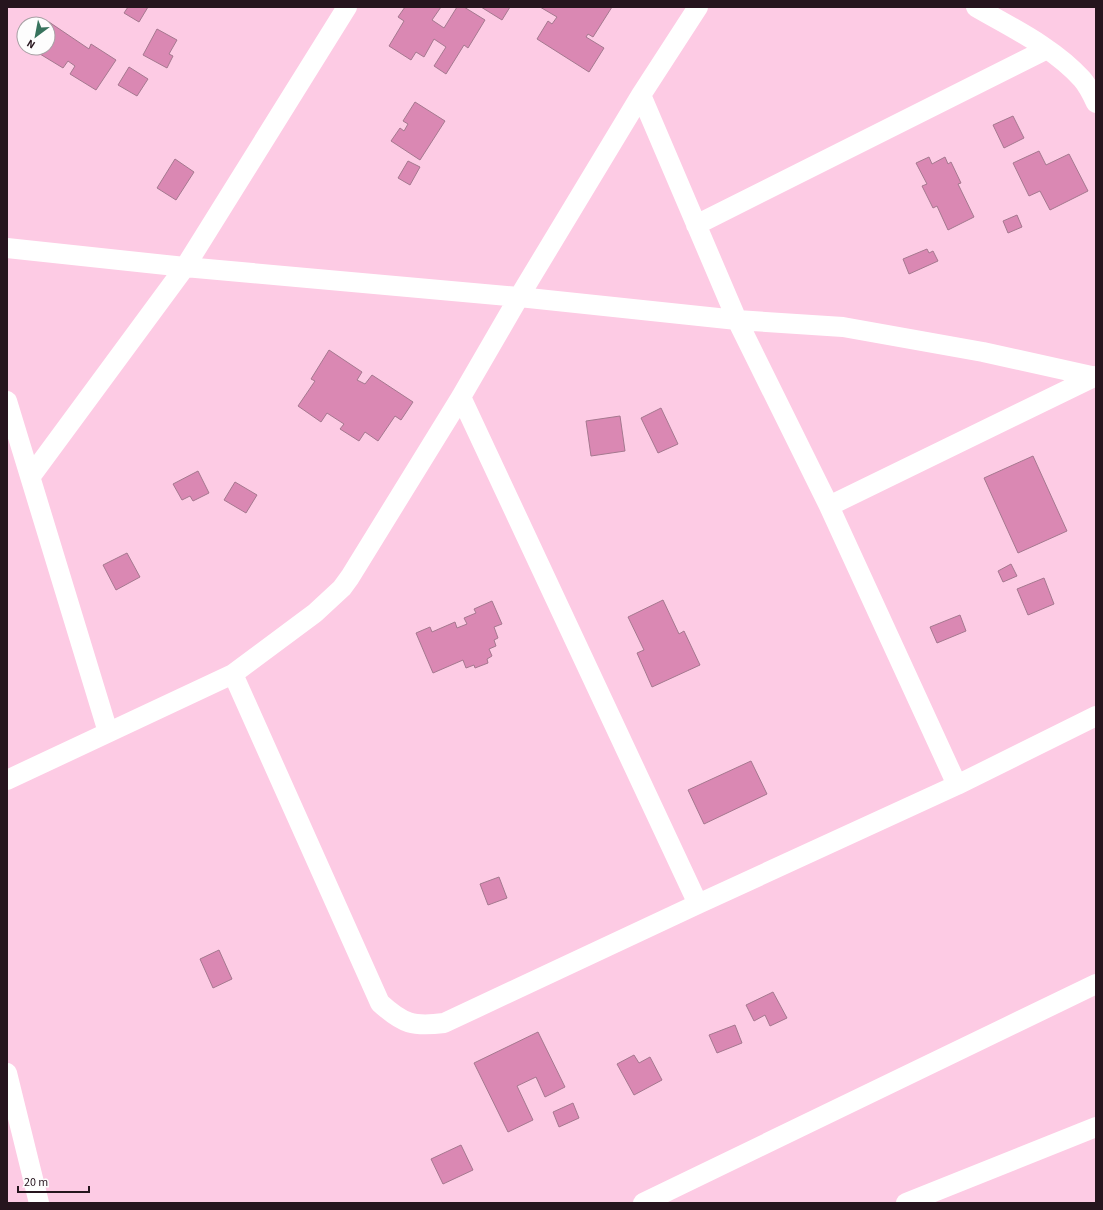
<svg xmlns="http://www.w3.org/2000/svg" width="1103" height="1210" font-family="'Source Sans 3',sans-serif">
<rect width="100%" height="100%" fill="#fdcbe4"/>
<path fill="#da88b3" stroke="#a5788f" d="M 128,7 L 148,7 L 139,22 L 124,13 Z
M 405,7 L 441,7 L 432,20 L 444,28 L 457,7 L 464,7 L 485,20 L 468,48 L 464,45 L 446,74 L 434,66 L 446,47 L 434,39 L 424,57 L 416,52 L 411,60 L 389,46 L 404,21 L 398,17 Z
M 481,7 L 510,7 L 502,20 Z
M 540,7 L 612,7 L 593,37 L 588,34 L 586,37 L 604,48 L 589,72 L 537,39 L 548,21 L 552,24 L 557,17 Z
M 49,22 L 89,49 L 91,44 L 116,60 L 96,90 L 70,74 L 75,66 L 68,61 L 63,68 L 40,54 L 44,48 L 48,48 L 48,42 L 50,39 L 48,38 Z
M 157,29 L 177,40 L 169,54 L 173,56 L 167,68 L 143,55 Z
M 129,67 L 148,79 L 137,96 L 118,85 Z
M 415,102 L 445,121 L 420,160 L 391,141 L 400,128 L 404,131 L 408,124 L 403,121 Z
M 1013,116 L 1024,138 L 1004,148 L 993,125 Z
M 1039,151 L 1046,165 L 1069,154 L 1088,191 L 1050,210 L 1040,191 L 1029,196 L 1013,163 Z
M 929,157 L 932,164 L 945,157 L 948,164 L 951,162 L 961,183 L 958,184 L 974,217 L 948,230 L 937,206 L 933,208 L 922,186 L 927,184 L 916,163 Z
M 175,159 L 194,172 L 176,200 L 157,188 Z
M 408,161 L 420,167 L 410,185 L 398,178 Z
M 1017,215 L 1022,227 L 1008,233 L 1003,221 Z
M 927,249 L 929,253 L 933,251 L 938,261 L 909,274 L 903,259 Z
M 329,350 L 362,372 L 357,380 L 365,384 L 372,375 L 413,402 L 401,420 L 395,416 L 378,441 L 365,432 L 359,441 L 340,429 L 344,424 L 327,413 L 321,422 L 298,406 L 315,381 L 311,379 Z
M 661,408 L 678,444 L 658,453 L 641,418 Z
M 620,416 L 625,451 L 591,456 L 586,421 Z
M 1033,456 L 1067,531 L 1018,553 L 984,478 Z
M 198,471 L 209,493 L 193,501 L 190,496 L 182,500 L 173,484 Z
M 235,482 L 257,495 L 246,513 L 224,500 Z
M 127,553 L 140,577 L 116,590 L 103,565 Z
M 1011,564 L 1017,576 L 1003,582 L 998,571 Z
M 1044,578 L 1054,604 L 1028,615 L 1017,589 Z
M 663,600 L 679,634 L 684,631 L 700,665 L 652,687 L 637,653 L 644,650 L 628,617 Z
M 492,601 L 502,624 L 494,627 L 498,638 L 494,640 L 496,646 L 489,649 L 492,656 L 487,659 L 488,663 L 475,668 L 474,665 L 466,668 L 463,660 L 433,673 L 416,633 L 430,627 L 432,632 L 455,622 L 457,628 L 467,624 L 464,618 L 476,613 L 474,609 Z
M 960,615 L 966,631 L 937,643 L 930,627 Z
M 751,761 L 767,794 L 704,824 L 688,790 Z
M 499,877 L 507,898 L 488,905 L 480,884 Z
M 219,950 L 232,979 L 213,988 L 200,959 Z
M 773,992 L 787,1018 L 770,1026 L 765,1015 L 754,1021 L 746,1005 Z
M 735,1025 L 742,1043 L 717,1053 L 709,1035 Z
M 538,1032 L 565,1087 L 545,1097 L 536,1077 L 517,1086 L 533,1120 L 508,1132 L 474,1063 Z
M 634,1055 L 639,1063 L 650,1057 L 662,1080 L 634,1095 L 617,1064 Z
M 573,1103 L 579,1118 L 559,1127 L 553,1112 Z
M 461,1145 L 473,1170 L 443,1184 L 431,1159 Z"/>
<g fill="none" stroke-linecap="round" stroke-linejoin="round">
<path stroke="#fff" stroke-width="20" d="M 976,7 C 1012,28 1053,47 1082,79 C 1088,86 1092,94 1096,103
M 641,95 L 737,320 L 829,506 L 957,785
M 696,225 L 1047,49
M 7,248 L 185,267 L 519,297 L 737,320 L 843,327 L 983,352 L 1096,377
M 461,397 L 698,904
M 7,401 L 108,732
M 31,476 L 185,267 L 347,7
M 829,506 L 1096,376
M 233,674 L 380,1003 C 403,1024 413,1027 444,1023 L 698,904 L 957,785 L 1096,716
M 7,780 L 233,674 L 315,613 L 342,588 L 350,577 L 461,397 L 519,297 L 641,95 L 698,7
M 7,1073 L 39,1203
M 643,1203 L 1096,984
M 906,1203 L 1096,1127"/>
</g>
<rect width="1103" height="1210" fill="none" stroke="#26151e" stroke-width="16"/>
<g transform="translate(36 36) rotate(212)"><circle r="19" fill="#fdfdfd" stroke="#a7a0a4"/>
<path d="M0-3L7 15L0 10L-7 15Z" fill="#37735d"/>
<text y="-6" font-size="11" font-weight="bold" text-anchor="middle" fill="#26151e">N</text>
</g>
<path d="M18 1186v6h71v-6" fill="none" stroke="#26151e" stroke-width="2"/>
<text x="24" y="1186" font-size="12" fill="#26151e" stroke="#fdfdfd" stroke-width="3" paint-order="stroke">20 m</text>
</svg>
